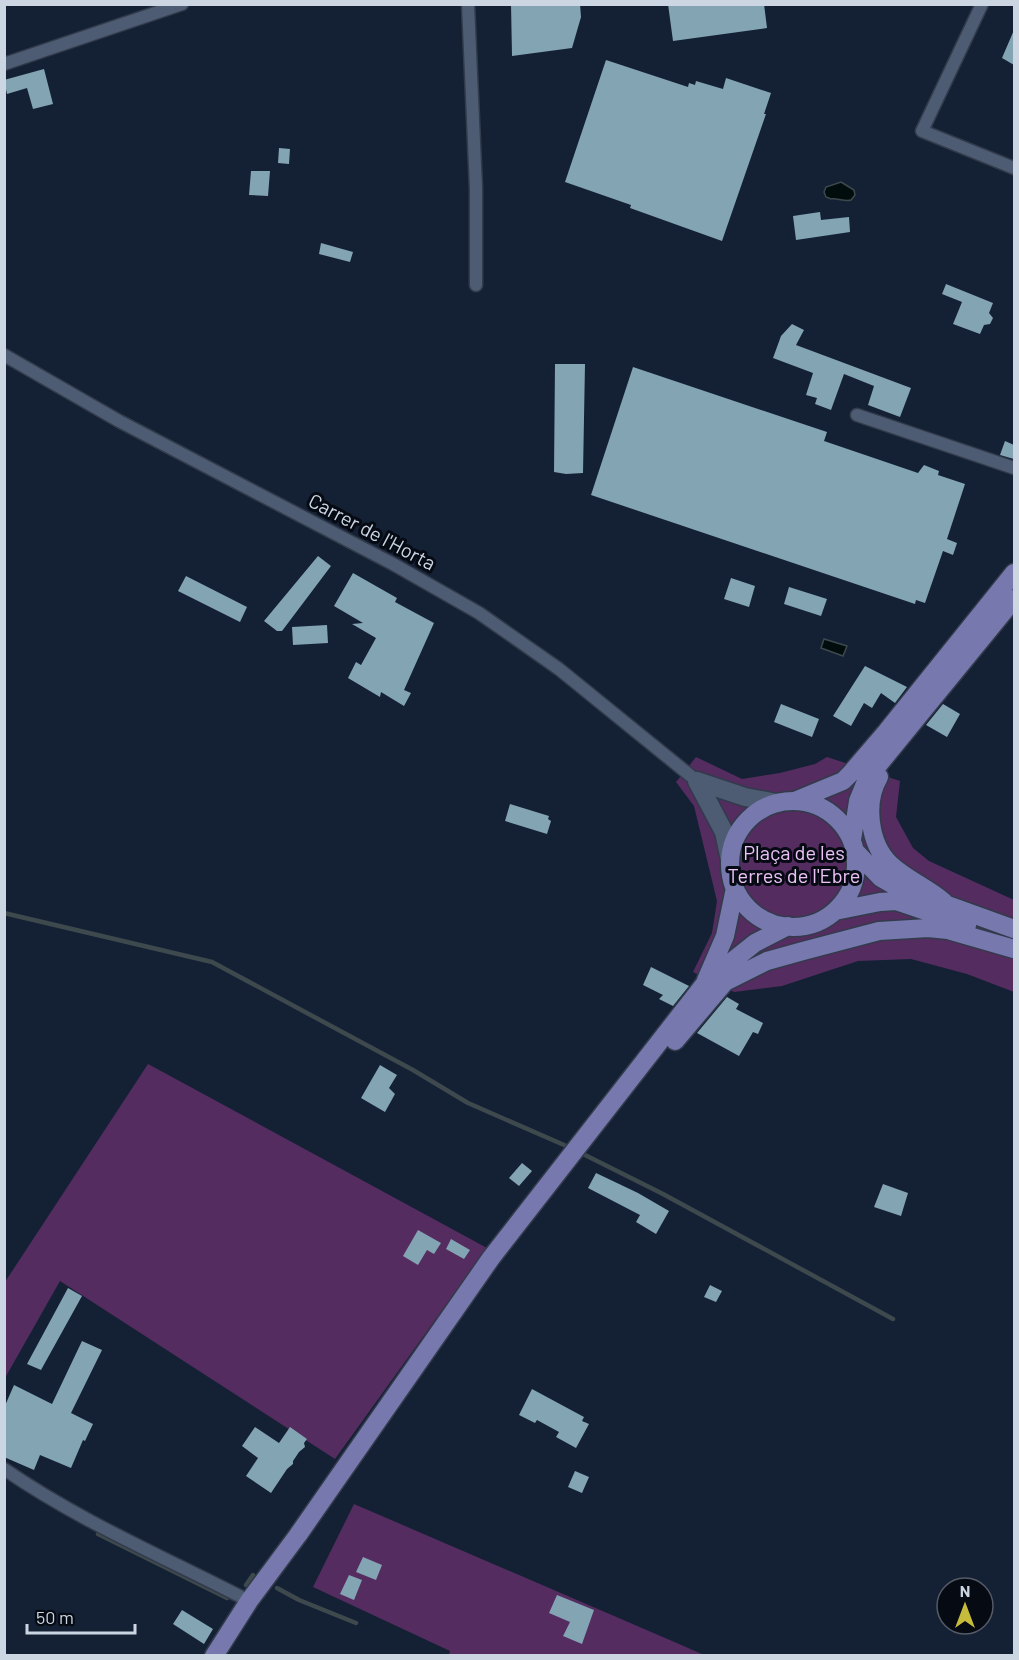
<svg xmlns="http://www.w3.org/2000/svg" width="1019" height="1660" font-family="Barlow,sans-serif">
<rect width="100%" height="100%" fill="#142135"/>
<path fill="#552c5f" d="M 696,757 L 742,779 L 780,773 L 815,764 L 827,757 L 900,781 L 896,817 L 913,848 L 929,861 L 1014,900 L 1014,992 L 967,974 L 911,959 L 858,961 L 782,986 L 734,992 L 693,972 L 712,933 L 717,901 L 694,806 L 676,782 Z
M 148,1064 L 487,1248 L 335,1459 L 60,1281 L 5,1378 L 5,1282 Z
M 354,1504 L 679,1644 L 704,1655 L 449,1655 L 450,1651 L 313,1587 Z"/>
<path fill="#010d0d" stroke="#3e494d" stroke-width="1.5" d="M 841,182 L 854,190 L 855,195 L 851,200 C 845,202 838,198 831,199 L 826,197 L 824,192 L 826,187 Z
M 824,639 L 847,646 L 843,656 L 821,648 Z"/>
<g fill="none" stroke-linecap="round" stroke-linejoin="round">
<path stroke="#3e494d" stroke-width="4.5" d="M 4,913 L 212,962 L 413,1070 L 468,1103 L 571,1148
M 579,1152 L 663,1194 L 893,1319
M 98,1534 L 227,1598
M 246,1585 L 253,1575
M 277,1588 L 299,1600 L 356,1623"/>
</g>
<path fill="#83a4b3" d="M 511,4 L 580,4 L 581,17 L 572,48 L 512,56 Z
M 668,4 L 764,4 L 767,28 L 673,41 Z
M 1014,30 L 1014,65 L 1002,58 Z
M 606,60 L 688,87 L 689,83 L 695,85 L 696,81 L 723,89 L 726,78 L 771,93 L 764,114 L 766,114 L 722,241 L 630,208 L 631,205 L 565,182 Z
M 44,69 L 53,104 L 33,109 L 27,88 L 7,94 L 4,80 Z
M 279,148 L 290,149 L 289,164 L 278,163 Z
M 251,171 L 270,171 L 268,196 L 249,195 Z
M 820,212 L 821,220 L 849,217 L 850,232 L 796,240 L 793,216 Z
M 321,243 L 353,252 L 350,262 L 319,254 Z
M 946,284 L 993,303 L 989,313 L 993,318 L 990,324 L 984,325 L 980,334 L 953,324 L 962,302 L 942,294 Z
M 792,324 L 804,330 L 796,345 L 911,388 L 900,417 L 868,405 L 874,386 L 844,374 L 831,410 L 815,404 L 817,398 L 806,395 L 813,373 L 773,358 L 781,336 Z
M 555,364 L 585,364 L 583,473 L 566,474 L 554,472 Z
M 633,367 L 827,432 L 824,441 L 918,473 L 924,465 L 939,471 L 938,475 L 965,484 L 947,539 L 957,543 L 953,555 L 943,551 L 925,603 L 916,600 L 915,604 L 591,495 Z
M 1005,441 L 1014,445 L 1014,459 L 1000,455 Z
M 318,556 L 331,566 L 282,631 L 277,631 L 264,621 Z
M 353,573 L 397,598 L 395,602 L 434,623 L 404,690 L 411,693 L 404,706 L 381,692 L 380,697 L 348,678 L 356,662 L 361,665 L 376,638 L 352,624 L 363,623 L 334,606 Z
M 186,576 L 247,607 L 240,622 L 178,591 Z
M 731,578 L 755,586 L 749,607 L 724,599 Z
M 789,587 L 827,599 L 821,616 L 784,604 Z
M 327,625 L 328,643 L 293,645 L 292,627 Z
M 865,666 L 907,687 L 895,703 L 881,693 L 872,708 L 864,703 L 851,726 L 833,716 Z
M 781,704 L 819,719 L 812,737 L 774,722 Z
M 943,704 L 960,714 L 947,737 L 926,725 Z
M 510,804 L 549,816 L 548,819 L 551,821 L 547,834 L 505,821 Z
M 651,967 L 689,986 L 673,1006 L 659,999 L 663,995 L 643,985 Z
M 727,997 L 739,1004 L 736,1009 L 763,1023 L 758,1034 L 753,1032 L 739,1056 L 697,1033 Z
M 380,1065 L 397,1075 L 389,1088 L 395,1094 L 385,1112 L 361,1098 Z
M 522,1163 L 532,1171 L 519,1186 L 509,1178 Z
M 596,1173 L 638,1193 L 669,1211 L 656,1234 L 636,1222 L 640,1215 L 588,1188 Z
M 883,1184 L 908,1193 L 901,1216 L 874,1207 Z
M 418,1230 L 441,1243 L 434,1254 L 427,1250 L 418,1265 L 403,1256 Z
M 451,1239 L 470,1250 L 464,1259 L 446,1249 Z
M 710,1285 L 722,1291 L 716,1302 L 704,1297 Z
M 68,1288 L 82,1296 L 41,1370 L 27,1364 Z
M 82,1341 L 102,1350 L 71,1413 L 93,1424 L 85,1441 L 83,1440 L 71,1468 L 40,1455 L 34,1470 L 4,1457 L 4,1408 L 14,1385 L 52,1404 Z
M 532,1389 L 584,1417 L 582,1421 L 589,1424 L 576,1448 L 556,1437 L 559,1432 L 537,1420 L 535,1423 L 519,1415 Z
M 255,1427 L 279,1443 L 290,1427 L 307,1439 L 304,1443 L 305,1447 L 299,1452 L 293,1461 L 293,1464 L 287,1469 L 271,1493 L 246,1476 L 258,1458 L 242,1446 Z
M 575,1471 L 589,1477 L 582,1493 L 568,1487 Z
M 363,1557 L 382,1565 L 376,1580 L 356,1572 Z
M 349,1575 L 362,1580 L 354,1600 L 340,1594 Z
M 557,1595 L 594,1610 L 582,1644 L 563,1636 L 570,1622 L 549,1613 Z
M 182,1610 L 213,1629 L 204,1644 L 173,1624 Z"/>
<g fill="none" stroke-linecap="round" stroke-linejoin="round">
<g stroke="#323b4b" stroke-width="15">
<path id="street" d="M 468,4 L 476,189 L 476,285
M 982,4 L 922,131 L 1014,168
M 4,64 L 182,4
M 4,355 L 119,421 L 393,564 L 479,613 L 559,669 L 697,781
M 857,415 L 1014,468
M 4,1469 C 81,1522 166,1558 249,1601"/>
</g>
<g stroke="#323b4b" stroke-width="21">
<path id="secondary" d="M 697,781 L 724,832 L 730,860
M 697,781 L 745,797 L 777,803"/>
</g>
<g stroke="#323b4b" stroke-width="21">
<path id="primary" d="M 879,777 C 864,802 869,844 890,864 C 907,880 927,887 944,902
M 797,800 L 843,781 L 851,773 L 887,731 L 1014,573
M730 864a63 63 0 1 1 126 0a63 63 0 1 1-126 0Z
M 852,840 L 858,801 L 865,784 L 875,769 L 1014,599
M 855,851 L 881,878 L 895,886 L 1014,929
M 835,911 L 880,902 L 896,901 L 967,925
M 706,980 L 725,936 L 735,888
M 675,1041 L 725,982 L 767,961 L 803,951 L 879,931 L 928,928 L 948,930 L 1014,949
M 214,1656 L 249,1601 L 298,1535 L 491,1258 L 706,982 L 755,943 L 788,926"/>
</g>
<use href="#street" stroke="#4d5c73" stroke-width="12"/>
<use href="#secondary" stroke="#4d5c73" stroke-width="18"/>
<use href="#primary" stroke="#7778ad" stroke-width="18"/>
</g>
<g text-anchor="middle" stroke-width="6" stroke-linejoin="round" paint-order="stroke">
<g font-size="20" fill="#ccd5e2" stroke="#050a13">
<text transform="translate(372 532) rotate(28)" y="7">Carrer de l'Horta</text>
</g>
<g font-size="20" fill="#edc3f7" stroke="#050a13">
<text x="794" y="860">Plaça de les<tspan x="794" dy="23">Terres de l'Ebre</tspan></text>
</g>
</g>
<rect width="1019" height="1660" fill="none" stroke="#ccd5e2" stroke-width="12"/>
<g transform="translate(965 1606)"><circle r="28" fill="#050a13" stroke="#555b66" stroke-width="1.5"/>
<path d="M0-4.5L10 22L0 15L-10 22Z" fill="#c7bb3c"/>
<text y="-9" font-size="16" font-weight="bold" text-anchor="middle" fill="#ccd5e2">N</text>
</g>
<path d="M27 1624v9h108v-9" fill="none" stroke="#ccd5e2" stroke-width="3"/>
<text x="36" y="1624" font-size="18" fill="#ccd5e2" stroke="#050a13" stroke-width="4.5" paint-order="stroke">50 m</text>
</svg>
